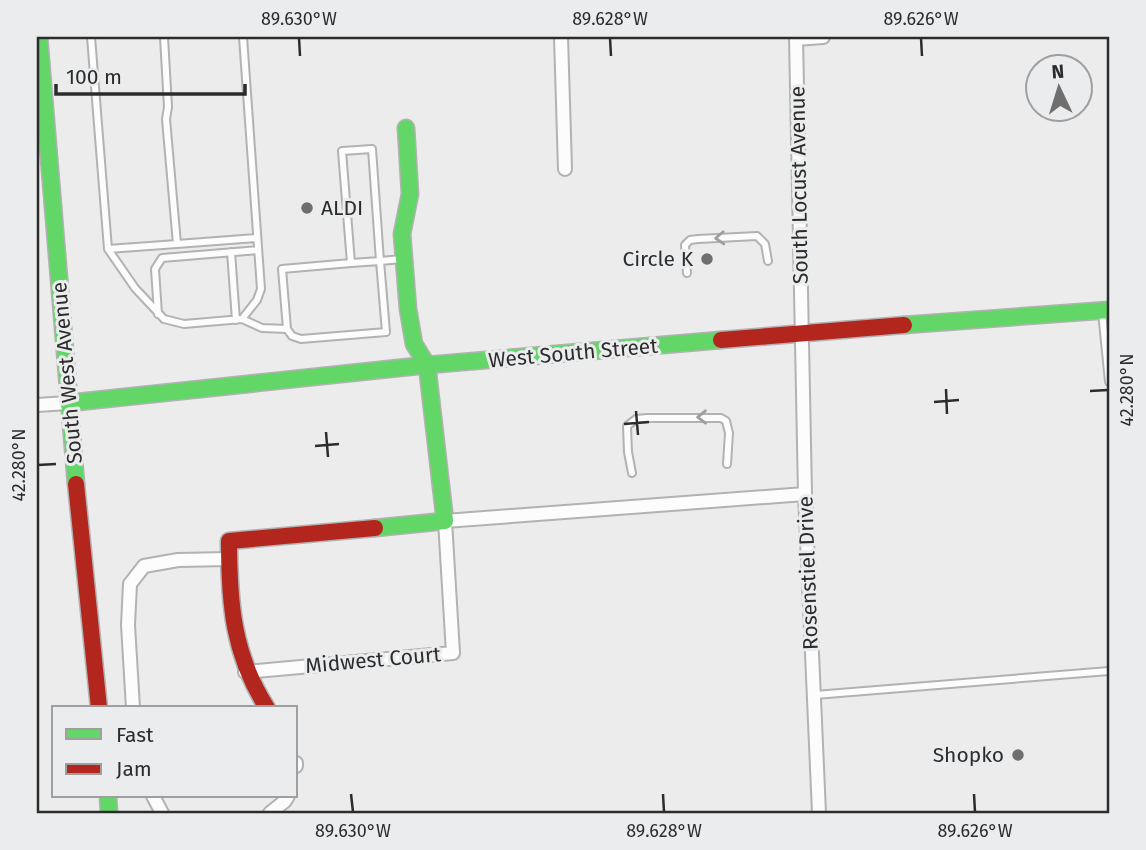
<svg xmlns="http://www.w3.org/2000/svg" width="1146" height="850" font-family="'Fira Sans',sans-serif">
<rect width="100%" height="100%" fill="#ececec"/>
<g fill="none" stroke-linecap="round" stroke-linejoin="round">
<g stroke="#b2b2b2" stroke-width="10">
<path id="lane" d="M 91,37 L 108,249 L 177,244 L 166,119 L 168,107 L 164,37
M 177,244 L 257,238
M 108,249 L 135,288 L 164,319 L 184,324 L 242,319 L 262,328 L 287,329
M 231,252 L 236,320
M 351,263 L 380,261 L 386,332 L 301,339 L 292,336 L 287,329 L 282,269 L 351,263 L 342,151 L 372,149 L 380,261 L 402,259
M 687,273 L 685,245 L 690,240 L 698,239 L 757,236 L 765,244 L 768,261
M 1102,312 L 1109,382
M 158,314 L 155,269 L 162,258 L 258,250
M 242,319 L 257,300 L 261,289 L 243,37
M 632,473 L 628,452 L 627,426 L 636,419 L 647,418 L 721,418 L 726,421 L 729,433 L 727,464
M 815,695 L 1109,671"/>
</g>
<g stroke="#b2b2b2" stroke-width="16">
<path id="street" d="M 561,37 L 565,169
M 796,37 L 805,494 L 819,813
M 796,39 L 823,37
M 37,405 L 68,403
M 245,672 L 453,653 L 445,521 L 805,494
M 133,708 L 128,625 L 130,584 L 144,566 L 178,560 L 229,559
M 296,763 L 296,766
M 153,796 L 162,813
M 270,813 L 285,801 L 288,796"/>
</g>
<g stroke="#b2b2b2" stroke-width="19">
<path id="fast" d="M 39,37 L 76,484
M 904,325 L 1109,310
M 68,403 L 427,365 L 721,340
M 375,528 L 445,521 L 427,365 L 414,344 L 408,309 L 402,234 L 410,194 L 406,128
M 108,796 L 109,813"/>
</g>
<g stroke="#b2b2b2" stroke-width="19">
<path id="jam" d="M 721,340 L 904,325
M 76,484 L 99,708
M 267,708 C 233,654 229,604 229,541 L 375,528"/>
</g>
<use href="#lane" stroke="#fcfcfc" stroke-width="6"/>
<use href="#street" stroke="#fcfcfc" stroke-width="12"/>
<use href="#fast" stroke="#63d668" stroke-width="16"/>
<use href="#jam" stroke="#b3261e" stroke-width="16"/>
</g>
<defs><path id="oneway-chevron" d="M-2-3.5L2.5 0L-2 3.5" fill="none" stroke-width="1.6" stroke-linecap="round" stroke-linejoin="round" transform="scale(1.75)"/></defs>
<g stroke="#9e9e9f">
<use href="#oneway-chevron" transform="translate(720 238) rotate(177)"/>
<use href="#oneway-chevron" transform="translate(702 417) rotate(179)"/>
</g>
<path fill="none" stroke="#2c2c2d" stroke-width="2.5" d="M 299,38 L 300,56M 610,38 L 611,56M 921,38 L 922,56M 946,389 L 947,414M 1090,391 L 1108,390M 934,402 L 959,400M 636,411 L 638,435M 624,424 L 649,422M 326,432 L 328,457M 315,446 L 339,444M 38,465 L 56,464M 351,794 L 353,812M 663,794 L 664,812M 974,794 L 975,812"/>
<g fill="#6f6f70" stroke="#ebeced" stroke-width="2.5">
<circle cx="307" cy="208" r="7"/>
<circle cx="707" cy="259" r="7"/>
<circle cx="1018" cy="755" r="7"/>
</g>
<g text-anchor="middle" stroke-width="6" stroke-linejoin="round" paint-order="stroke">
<g font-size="21" fill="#2c2c2d" stroke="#ebeced">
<text transform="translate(799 185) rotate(-91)" y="7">South Locust Avenue</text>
<text transform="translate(573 353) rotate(-5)" y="7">West South Street</text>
<text transform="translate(67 373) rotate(-95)" y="7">South West Avenue</text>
<text transform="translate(808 573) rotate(-92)" y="7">Rosenstiel Drive</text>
<text transform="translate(373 660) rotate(-5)" y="7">Midwest Court</text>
</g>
<g font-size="21" fill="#2c2c2d" stroke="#ebeced" text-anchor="end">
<text x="321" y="215" text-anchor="start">ALDI</text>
<text x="693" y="266">Circle K</text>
<text x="1004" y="762">Shopko</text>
</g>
</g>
<rect width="1146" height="850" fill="none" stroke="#ebeced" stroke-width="77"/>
<rect x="52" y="706" width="245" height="91" fill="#ebeced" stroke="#9f9fa0" stroke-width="2"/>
<rect x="66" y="729" width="35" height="10" fill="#63d668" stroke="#9f9fa0" stroke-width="2"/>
<text x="116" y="742" font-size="21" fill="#2c2c2d">Fast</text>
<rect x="66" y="764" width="35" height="10" fill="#b3261e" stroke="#9f9fa0" stroke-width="2"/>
<text x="116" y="776" font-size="21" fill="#2c2c2d">Jam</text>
<g transform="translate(1059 88) rotate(356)"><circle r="33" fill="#ebeced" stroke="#9f9fa0" stroke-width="2"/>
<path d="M0-5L12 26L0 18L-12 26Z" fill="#6f6f70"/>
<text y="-10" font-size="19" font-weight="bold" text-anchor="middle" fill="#2c2c2d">N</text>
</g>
<path d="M56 84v10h189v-10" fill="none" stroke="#2c2c2d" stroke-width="3.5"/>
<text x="66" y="84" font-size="21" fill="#2c2c2d" stroke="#ebeced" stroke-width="5" paint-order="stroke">100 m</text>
<rect x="38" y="38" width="1070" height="774" fill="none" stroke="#2c2c2d" stroke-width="2.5"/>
<g font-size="18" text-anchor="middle" fill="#2c2c2d">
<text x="299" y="25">89.630°W</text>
<text x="610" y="25">89.628°W</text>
<text x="921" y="25">89.626°W</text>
<text transform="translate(1127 390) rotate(-90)" y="6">42.280°N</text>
<text transform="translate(19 465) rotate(-90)" y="6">42.280°N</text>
<text x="353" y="837">89.630°W</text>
<text x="664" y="837">89.628°W</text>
<text x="975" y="837">89.626°W</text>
</g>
</svg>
